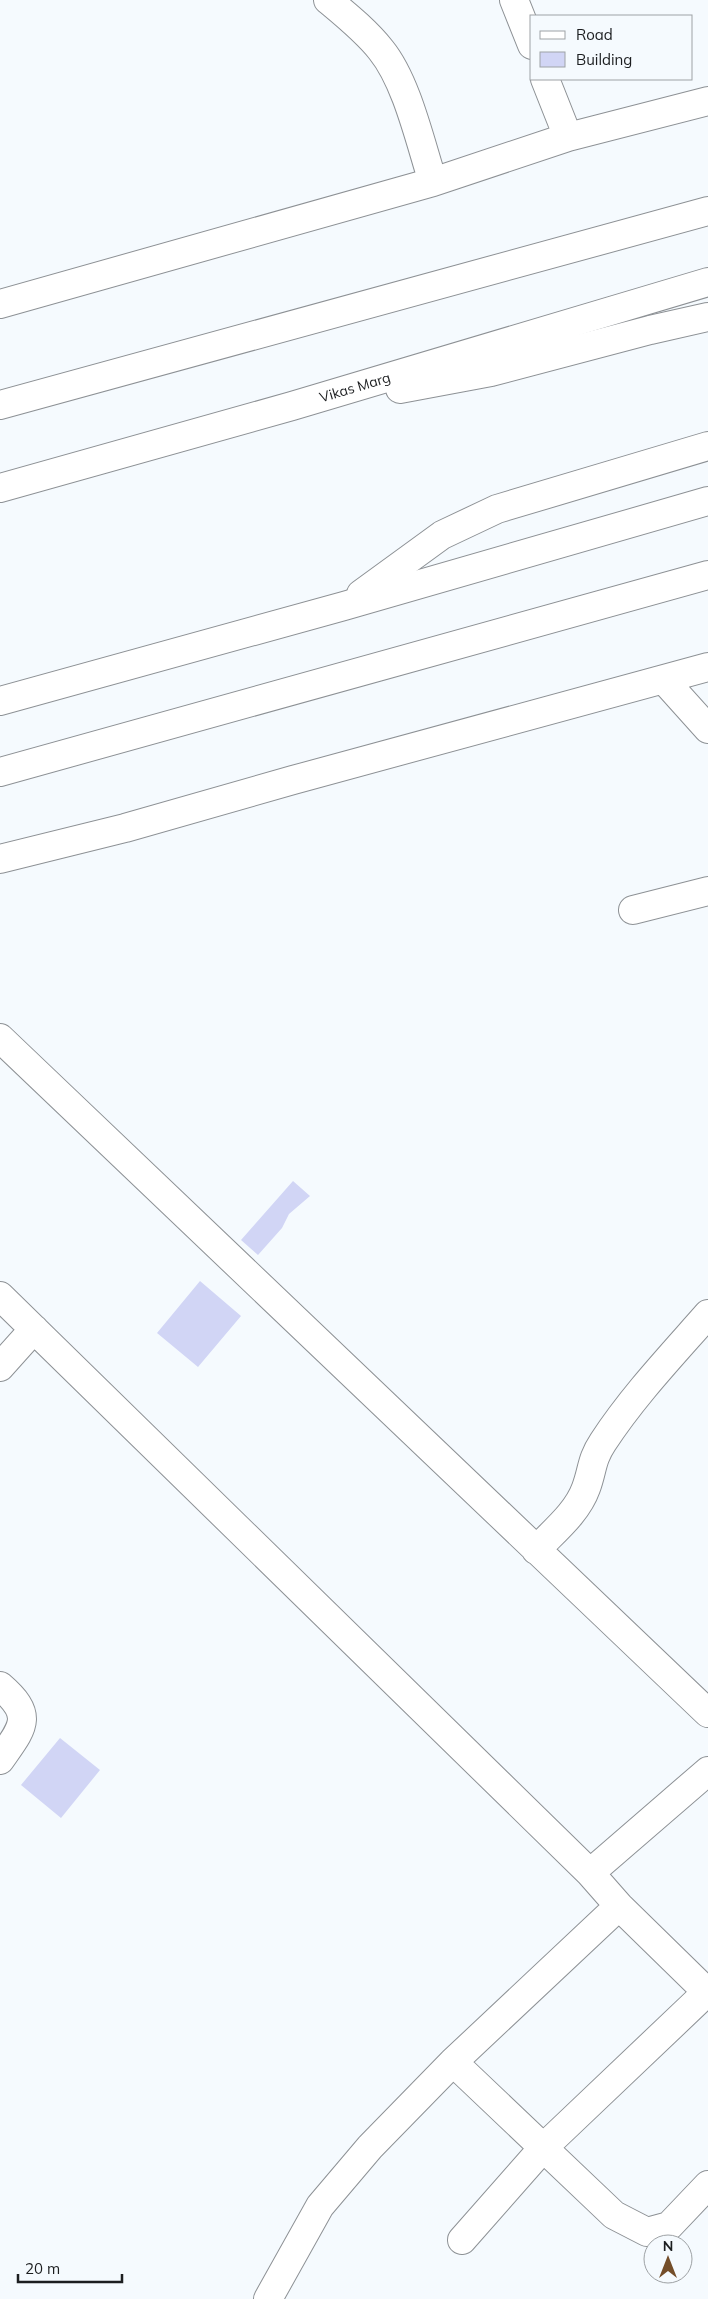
<svg xmlns="http://www.w3.org/2000/svg" width="708" height="2299" font-family="Mulish,sans-serif">
<rect width="100%" height="100%" fill="#f5fafe"/>
<path fill="#d1d5f5" d="M 293,1181 L 310,1196 L 289,1214 L 282,1228 L 258,1255 L 241,1240 Z
M 200,1281 L 241,1316 L 198,1367 L 157,1333 Z
M 60,1738 L 100,1770 L 61,1818 L 21,1785 Z"/>
<g fill="none" stroke-linecap="round" stroke-linejoin="round">
<g stroke="#8d9195" stroke-width="30">
<path id="minor" d="M 328,0 C 346,15 366,31 381,50 C 407,82 420,142 433,182
M 514,0 L 532,45
M 545,79 L 568,137
M 0,304 L 433,182 L 568,137 L 708,101
M 0,405 L 708,211
M 664,680 L 708,729
M 0,772 L 708,575
M 0,859 L 125,828 L 293,780 L 708,667
M 633,910 L 708,891
M 0,1038 L 708,1713
M 0,1296 L 590,1873 L 619,1906 L 708,1993
M 0,1367 L 34,1329
M 536,1550 C 554,1531 577,1513 586,1488 C 593,1469 591,1460 603,1442 C 633,1396 672,1355 708,1314
M 0,1686 C 35,1716 23,1727 0,1760
M 590,1873 L 708,1771
M 453,2062 L 614,2215 L 647,2232 L 669,2226 L 708,2185
M 462,2240 L 543,2148 L 707,1992
M 268,2299 L 320,2206 L 370,2147 L 453,2062 L 619,1906"/>
</g>
<g stroke="#8d9195" stroke-width="30">
<g id="major">
<path d="M 400,389 L 491,372 L 650,330 L 708,317"/>
<path id="s1" d="M 0,488 L 292,406 L 708,282"/>
<path d="M 361,594 L 442,535 L 497,509 L 708,446"/>
<path d="M 0,701 L 344,606 L 708,501"/>
</g>
</g>
<use href="#minor" stroke="#fff" stroke-width="28"/>
<use href="#major" stroke="#fff" stroke-width="28"/>
</g>
<g text-anchor="middle" stroke-width="5" stroke-linejoin="round" paint-order="stroke">
<g font-size="14" fill="#1c1e20" stroke="#f5fafe">
<text dy="5" stroke="none"><textPath href="#s1" startOffset="369">Vikas Marg</textPath></text>
</g>
</g>
<rect x="530" y="15" width="162" height="65" fill="#f5fafe" stroke="#9ea2a5"/>
<rect x="540" y="31" width="25" height="8" fill="#ffffff" stroke="#9ea2a5"/>
<text x="576" y="40" font-size="15" fill="#1c1e20">Road</text>
<rect x="540" y="52" width="25" height="15" fill="#d1d5f5" stroke="#9ea2a5"/>
<text x="576" y="65" font-size="15" fill="#1c1e20">Building</text>
<g transform="translate(668 2259)"><circle r="24" fill="#f5fafe" stroke="#9ea2a5"/>
<path d="M0-4L9 19L0 12L-9 19Z" fill="#744e2a"/>
<text y="-8" font-size="14" font-weight="bold" text-anchor="middle" fill="#1c1e20">N</text>
</g>
<path d="M18 2274v8h104v-8" fill="none" stroke="#1c1e20" stroke-width="2.5"/>
<text x="25" y="2274" font-size="15" fill="#1c1e20" stroke="#f5fafe" stroke-width="4" paint-order="stroke">20 m</text>
</svg>
